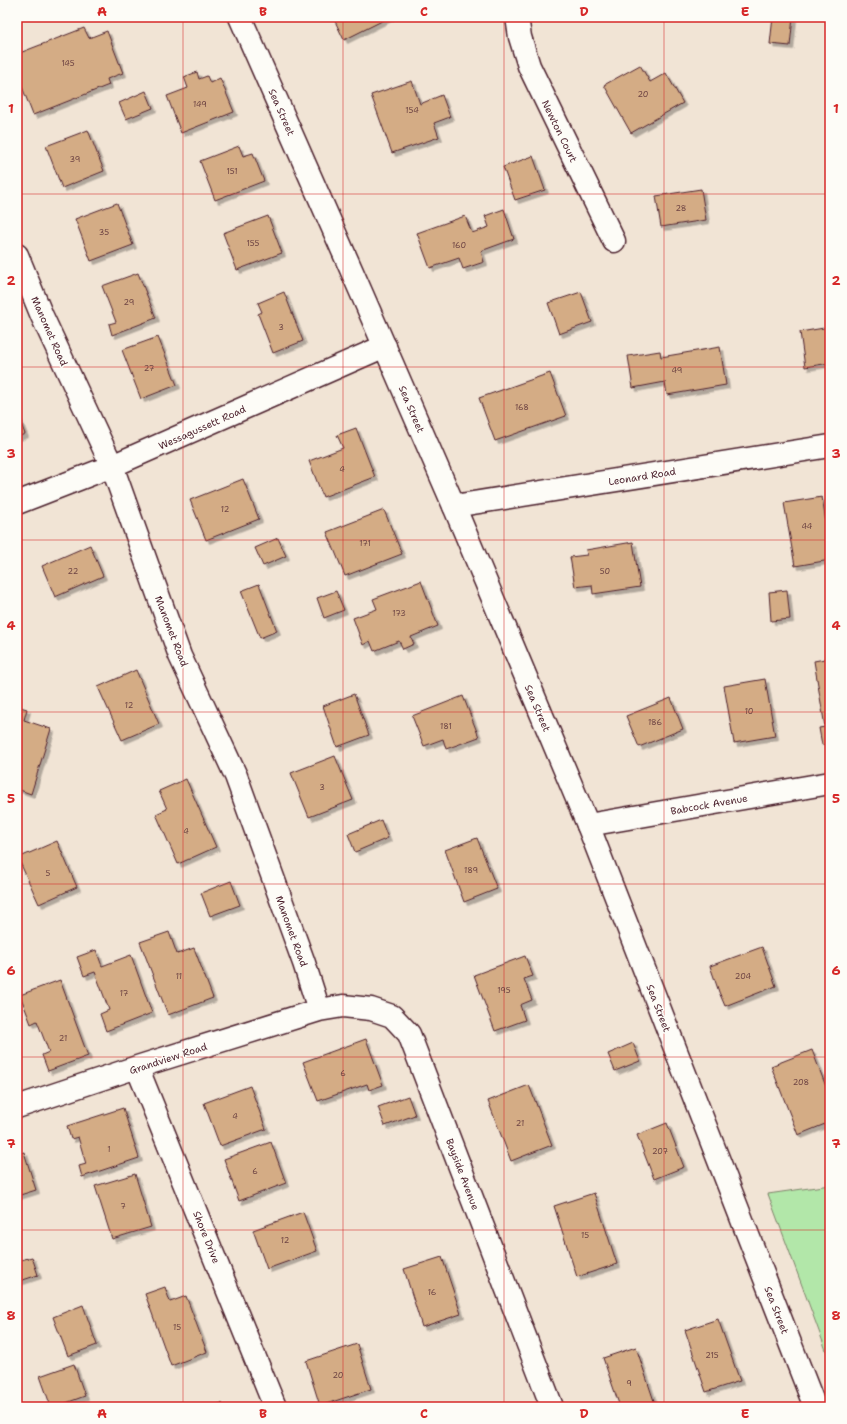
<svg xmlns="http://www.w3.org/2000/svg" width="847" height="1424" font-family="'Shantell Sans',sans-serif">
<defs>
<filter id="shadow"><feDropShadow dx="3.5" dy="3.5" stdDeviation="0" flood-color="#0004"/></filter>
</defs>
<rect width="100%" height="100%" fill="#f1e4d5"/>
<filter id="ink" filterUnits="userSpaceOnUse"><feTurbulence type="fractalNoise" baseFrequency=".025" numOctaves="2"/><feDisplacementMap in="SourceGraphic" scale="8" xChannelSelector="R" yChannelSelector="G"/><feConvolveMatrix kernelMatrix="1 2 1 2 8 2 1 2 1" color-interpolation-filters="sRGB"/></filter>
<g filter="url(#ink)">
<path fill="#b2e7a9" stroke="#7e836a" d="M 830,1185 L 830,1361 L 768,1194 Z"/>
<path fill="#d4ac85" stroke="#4a1f2b" filter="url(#shadow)" d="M 333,17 L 390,17 L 344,40 Z
M 773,17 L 793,17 L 790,46 L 770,44 Z
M 84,28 L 89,38 L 107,31 L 123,73 L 107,79 L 109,85 L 33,115 L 17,74 L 17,54 Z
M 640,65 L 650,82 L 666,73 L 683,103 L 631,133 L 604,85 Z
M 197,72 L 199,79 L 207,76 L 210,83 L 220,78 L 234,112 L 181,133 L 167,96 L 188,88 L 184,77 Z
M 412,81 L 420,104 L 442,95 L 450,117 L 434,123 L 439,137 L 392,153 L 371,95 Z
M 146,91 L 153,108 L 126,119 L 119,103 Z
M 88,130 L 104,171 L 62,188 L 46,146 Z
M 239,146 L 243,156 L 253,153 L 264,181 L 215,200 L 200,161 Z
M 533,156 L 545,190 L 515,200 L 503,167 Z
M 701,189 L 706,220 L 661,227 L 656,196 Z
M 117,203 L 133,245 L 91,261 L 75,219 Z
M 504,209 L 514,239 L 481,251 L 484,262 L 463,269 L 459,258 L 430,268 L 417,233 L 465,216 L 472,233 L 489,227 L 485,216 Z
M 268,216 L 282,253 L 237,270 L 223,233 Z
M 138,273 L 156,318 L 112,335 L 109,324 L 116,322 L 102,286 Z
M 284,292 L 303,341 L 273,353 L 258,314 L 262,312 L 258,303 Z
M 581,292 L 592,322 L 559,334 L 548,303 Z
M 830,327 L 830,363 L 805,367 L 800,332 Z
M 158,337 L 177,385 L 141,399 L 122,350 Z
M 720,347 L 726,385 L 667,395 L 665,382 L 633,388 L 628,356 L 660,351 L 661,357 Z
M 550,373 L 566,416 L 495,441 L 479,398 Z
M 17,413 L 25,434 L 17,437 Z
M 356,428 L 375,477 L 323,497 L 309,461 L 343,448 L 337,435 Z
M 243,479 L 259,519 L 206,540 L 190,500 Z
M 822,497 L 830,548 L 830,560 L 795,566 L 784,503 Z
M 384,510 L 402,554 L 345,576 L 327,532 Z
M 278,538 L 286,556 L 263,566 L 255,548 Z
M 633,542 L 640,587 L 593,594 L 592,585 L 575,587 L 570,557 L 587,555 L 586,550 Z
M 90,545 L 103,576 L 55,597 L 42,566 Z
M 421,581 L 438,626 L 411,637 L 414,644 L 403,649 L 399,641 L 374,651 L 370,641 L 363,645 L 353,618 L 377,609 L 373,599 Z
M 259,584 L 277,631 L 260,638 L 241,591 Z
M 787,590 L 790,619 L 771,621 L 769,592 Z
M 336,591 L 344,610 L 324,618 L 317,598 Z
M 830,658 L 830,744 L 822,745 L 819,728 L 825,727 L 814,661 Z
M 136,670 L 159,724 L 122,740 L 98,687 Z
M 765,679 L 775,736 L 734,743 L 724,686 Z
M 354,694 L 369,735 L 337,747 L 323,706 Z
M 463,696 L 479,737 L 446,749 L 443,739 L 424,746 L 412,716 Z
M 671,698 L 683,729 L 639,747 L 626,716 Z
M 17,706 L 27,709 L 24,720 L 51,729 L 31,794 L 17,789 Z
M 335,756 L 353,800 L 309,817 L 291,773 Z
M 186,779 L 216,847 L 178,864 L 156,814 L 167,809 L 159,791 Z
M 381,820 L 388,838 L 355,852 L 348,834 Z
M 477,838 L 497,889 L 464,902 L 445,850 Z
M 57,841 L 77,887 L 39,904 L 18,858 Z
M 231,881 L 240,905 L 210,916 L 201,893 Z
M 169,932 L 177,954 L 194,948 L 213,998 L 168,1015 L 140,942 Z
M 762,947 L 776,986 L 725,1006 L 719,992 L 710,966 Z
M 96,950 L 102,966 L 131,955 L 152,1013 L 106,1031 L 100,1014 L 109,1010 L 95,972 L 84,976 L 77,957 Z
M 525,956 L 533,976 L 524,979 L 532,1000 L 520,1005 L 525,1020 L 495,1031 L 474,975 Z
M 60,980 L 88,1056 L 48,1071 L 42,1055 L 49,1052 L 37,1021 L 31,1024 L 20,995 Z
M 366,1039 L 383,1085 L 369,1090 L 367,1084 L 318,1101 L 303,1062 Z
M 633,1043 L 640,1061 L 615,1071 L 608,1054 Z
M 812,1050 L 830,1097 L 830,1122 L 798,1135 L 771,1066 Z
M 529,1085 L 552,1145 L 511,1161 L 488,1101 Z
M 250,1086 L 266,1129 L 220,1146 L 204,1103 Z
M 408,1096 L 415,1115 L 385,1126 L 378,1107 Z
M 123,1108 L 139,1158 L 82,1177 L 79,1166 L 86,1164 L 78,1137 L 71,1139 L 67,1126 Z
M 667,1123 L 684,1167 L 654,1179 L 637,1135 Z
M 271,1142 L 286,1183 L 239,1201 L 224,1159 Z
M 24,1152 L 36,1190 L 17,1196 L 17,1154 Z
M 135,1174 L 151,1227 L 112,1239 L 95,1186 Z
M 594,1193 L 617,1264 L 577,1277 L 554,1206 Z
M 303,1212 L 317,1251 L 267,1269 L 253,1230 Z
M 32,1257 L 38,1275 L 17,1282 L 17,1261 Z
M 442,1257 L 461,1314 L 422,1327 L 404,1269 Z
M 165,1287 L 170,1302 L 186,1296 L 207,1352 L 171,1366 L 145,1294 Z
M 83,1305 L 97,1345 L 68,1356 L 53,1317 Z
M 718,1319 L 740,1381 L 706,1392 L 685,1330 Z
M 357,1344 L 371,1389 L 320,1406 L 306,1361 Z
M 636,1347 L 656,1407 L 620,1407 L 603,1358 Z
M 74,1364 L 85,1396 L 55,1407 L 51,1407 L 40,1376 Z
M 222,1403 L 223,1407 L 209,1407 Z"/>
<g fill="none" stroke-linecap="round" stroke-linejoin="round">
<g stroke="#4a1f2b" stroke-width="25">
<path id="minor" d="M 517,17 L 520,37 L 529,66 L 614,241
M 17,255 L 42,316 L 112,466 L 180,656 L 236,776 L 304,963 L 319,1010
M 17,503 L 112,466 L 385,346
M 454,506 L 830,446
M 588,825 L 830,783
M 137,1067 L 275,1407
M 17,1107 L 137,1067 L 319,1010 L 343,1006 L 371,1009 L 392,1016 L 409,1034 L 552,1407"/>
</g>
<g stroke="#4a1f2b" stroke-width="25">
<path id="tertiary" d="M 240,17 L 361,292 L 454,506 L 588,825 L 815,1407"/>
</g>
<use href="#minor" stroke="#fdfcf7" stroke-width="22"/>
<use href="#tertiary" stroke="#fdfcf7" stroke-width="22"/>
</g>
</g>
<path fill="none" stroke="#d62828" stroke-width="1" stroke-opacity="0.55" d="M 183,17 L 183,1407M 343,17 L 343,1407M 504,17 L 504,1407M 664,17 L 664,1407M 17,194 L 830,194M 17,367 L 830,367M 17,540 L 830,540M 17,712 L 830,712M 17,884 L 830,884M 17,1057 L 830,1057M 17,1230 L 830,1230"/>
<g text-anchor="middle" stroke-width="3" stroke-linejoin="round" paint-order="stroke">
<g font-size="8" fill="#6c4242">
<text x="68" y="66">145</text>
<text x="643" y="97">20</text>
<text x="200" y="107">149</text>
<text x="412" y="113">154</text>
<text x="75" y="162">39</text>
<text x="232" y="174">151</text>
<text x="681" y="211">28</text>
<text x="104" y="235">35</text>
<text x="253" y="246">155</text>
<text x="459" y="248">160</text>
<text x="129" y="305">29</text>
<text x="281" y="330">3</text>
<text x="149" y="371">27</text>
<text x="677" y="373">49</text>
<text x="522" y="410">168</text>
<text x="342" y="472">4</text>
<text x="225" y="512">12</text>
<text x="807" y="529">44</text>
<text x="365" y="546">171</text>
<text x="73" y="574">22</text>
<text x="605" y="574">50</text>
<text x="399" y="616">173</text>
<text x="129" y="708">12</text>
<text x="749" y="714">10</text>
<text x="655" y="725">186</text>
<text x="446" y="729">181</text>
<text x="322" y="790">3</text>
<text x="186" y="834">4</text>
<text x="471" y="873">189</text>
<text x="48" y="876">5</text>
<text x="179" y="979">11</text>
<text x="743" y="979">204</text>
<text x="504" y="993">195</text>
<text x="124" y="996">17</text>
<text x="63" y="1041">21</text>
<text x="343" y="1076">6</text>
<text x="801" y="1085">208</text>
<text x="235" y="1119">4</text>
<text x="520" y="1126">21</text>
<text x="109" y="1152">1</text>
<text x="660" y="1154">207</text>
<text x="255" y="1174">6</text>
<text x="123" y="1209">7</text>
<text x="585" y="1238">15</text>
<text x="285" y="1243">12</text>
<text x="432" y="1295">16</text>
<text x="177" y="1330">15</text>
<text x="712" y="1358">215</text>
<text x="338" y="1378">20</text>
<text x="629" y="1386">9</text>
</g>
<g font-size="10" fill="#4a1f2b" stroke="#fdfcf7">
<text transform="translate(282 112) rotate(66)" y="4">Sea Street</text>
<text transform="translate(560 131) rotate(64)" y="4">Newton Court</text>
<text transform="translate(50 331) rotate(66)" y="4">Manomet Road</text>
<text transform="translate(412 409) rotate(67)" y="4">Sea Street</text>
<text transform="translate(202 427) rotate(-24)" y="4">Wessagussett Road</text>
<text transform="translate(642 476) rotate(-9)" y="4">Leonard Road</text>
<text transform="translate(172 631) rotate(69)" y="4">Manomet Road</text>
<text transform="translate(538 708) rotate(67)" y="4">Sea Street</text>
<text transform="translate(709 804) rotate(-10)" y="4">Babcock Avenue</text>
<text transform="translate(292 931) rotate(70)" y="4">Manomet Road</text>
<text transform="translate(659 1008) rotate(69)" y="4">Sea Street</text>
<text transform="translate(168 1058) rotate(-18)" y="4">Grandview Road</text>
<text transform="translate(463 1174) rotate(69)" y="4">Bayside Avenue</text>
<text transform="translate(207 1237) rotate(68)" y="4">Shore Drive</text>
<text transform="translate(777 1310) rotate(69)" y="4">Sea Street</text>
</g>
</g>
<rect width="847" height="1424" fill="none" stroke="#fdfcf7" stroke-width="44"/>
<rect x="22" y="22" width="803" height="1380" fill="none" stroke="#d62828" stroke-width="1.5"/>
<g font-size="13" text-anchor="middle" font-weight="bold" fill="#d62828">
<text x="102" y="16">A</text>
<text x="263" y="16">B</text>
<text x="424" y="16">C</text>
<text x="584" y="16">D</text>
<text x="745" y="16">E</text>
<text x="11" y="113">1</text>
<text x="836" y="113">1</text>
<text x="11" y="285">2</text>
<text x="836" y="285">2</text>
<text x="11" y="458">3</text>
<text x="836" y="458">3</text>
<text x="11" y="630">4</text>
<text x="836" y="630">4</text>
<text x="11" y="803">5</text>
<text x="836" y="803">5</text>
<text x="11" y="975">6</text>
<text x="836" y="975">6</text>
<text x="11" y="1148">7</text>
<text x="836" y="1148">7</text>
<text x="11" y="1320">8</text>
<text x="836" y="1320">8</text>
<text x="102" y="1418">A</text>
<text x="263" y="1418">B</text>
<text x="424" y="1418">C</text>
<text x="584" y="1418">D</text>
<text x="745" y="1418">E</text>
</g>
</svg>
